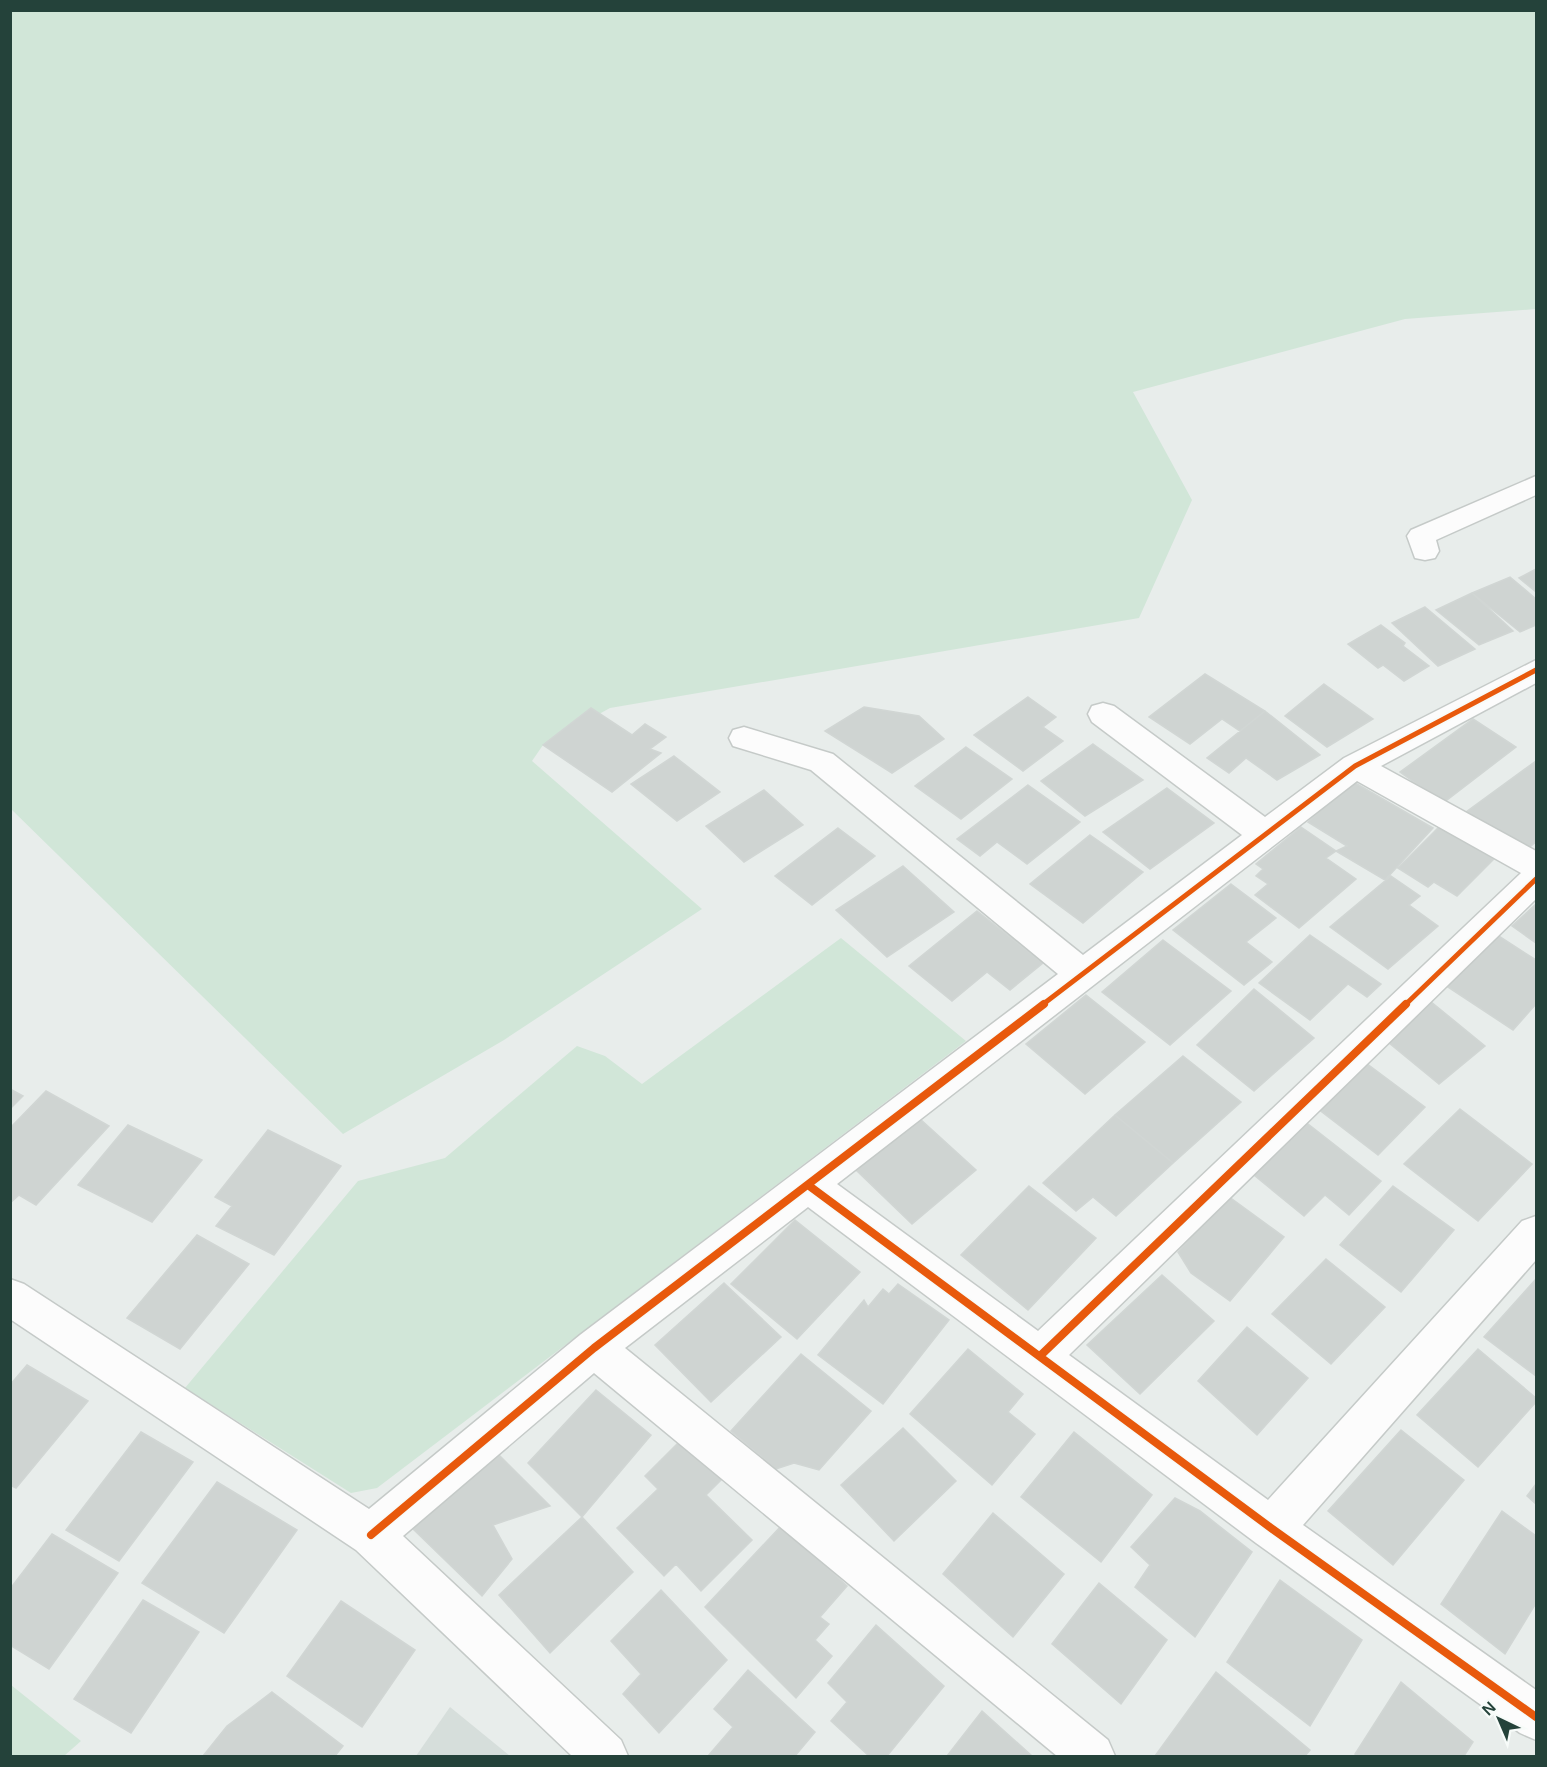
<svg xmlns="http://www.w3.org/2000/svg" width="1547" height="1767" font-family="Helvetica,sans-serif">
<rect width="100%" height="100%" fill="#e8edeb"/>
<path fill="#d6dedb" d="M 450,1707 L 510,1756 L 416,1756 Z"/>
<path fill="#d1e6d8" d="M 10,11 L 1536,11 L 1536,309 L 1405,319 L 1133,392 L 1192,500 L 1139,618 L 610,708 L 543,745 L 532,761 L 702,909 L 504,1040 L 343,1134 L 11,809 Z
M 841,938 L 966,1041 L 377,1488 L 351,1493 L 185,1388 L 358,1181 L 445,1158 L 577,1046 L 605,1056 L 642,1084 Z
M 11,1685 L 81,1741 L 64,1756 L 11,1756 Z"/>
<path fill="#cfd4d2" stroke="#d1d6d4" stroke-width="1.5" d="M 1536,569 L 1536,592 L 1519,578 Z
M 1510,577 L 1536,599 L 1536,625 L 1520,632 L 1472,593 Z
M 1472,593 L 1513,631 L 1479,645 L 1436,610 Z
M 1425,607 L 1475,649 L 1438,666 L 1392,623 Z
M 1381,625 L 1405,643 L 1403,646 L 1429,666 L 1404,681 L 1383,665 L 1378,668 L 1348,644 Z
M 1205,674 L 1265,711 L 1240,731 L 1222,719 L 1190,744 L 1149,717 Z
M 1324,684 L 1373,719 L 1327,747 L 1285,716 Z
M 1028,697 L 1056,717 L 1043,727 L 1063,741 L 1023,771 L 974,735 Z
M 864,707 L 919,716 L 944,739 L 892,773 L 825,731 Z
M 591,708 L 632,735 L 645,724 L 666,737 L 650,749 L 661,753 L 612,792 L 543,745 Z
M 1265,711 L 1320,755 L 1277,780 L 1246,758 L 1229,773 L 1207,758 Z
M 1473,719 L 1516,747 L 1443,803 L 1400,772 Z
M 1093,744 L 1143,780 L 1085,816 L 1041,781 Z
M 966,747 L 1012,779 L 961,819 L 915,786 Z
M 674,756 L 720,792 L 677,821 L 631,784 Z
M 1536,761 L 1536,842 L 1522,853 L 1466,812 Z
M 1350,780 L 1433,828 L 1385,880 L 1336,851 L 1347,846 L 1308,822 Z
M 1028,785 L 1080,822 L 1027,864 L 997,842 L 980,856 L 957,839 Z
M 1167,788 L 1214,823 L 1150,869 L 1103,832 Z
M 764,790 L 803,825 L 744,862 L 706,826 Z
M 1440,826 L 1494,859 L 1457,896 L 1434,882 L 1428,887 L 1398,868 Z
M 1301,827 L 1336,851 L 1326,858 L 1356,879 L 1299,928 L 1255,895 L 1268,884 L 1256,876 L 1263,869 L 1256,864 Z
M 838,828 L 875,856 L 812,905 L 775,876 Z
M 1090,835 L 1143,872 L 1083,923 L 1030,884 Z
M 903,866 L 954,912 L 887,957 L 836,910 Z
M 1391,876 L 1420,896 L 1409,905 L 1438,926 L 1388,969 L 1330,927 Z
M 1231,884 L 1276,918 L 1246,942 L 1272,962 L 1244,985 L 1173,930 Z
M 1536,904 L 1536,943 L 1512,926 Z
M 977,911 L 1043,963 L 1010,990 L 987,972 L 952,1001 L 909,966 Z
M 1494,933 L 1536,960 L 1536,1004 L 1513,1030 L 1445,985 Z
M 1310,935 L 1381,984 L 1367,997 L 1348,984 L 1310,1020 L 1259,983 Z
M 1163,940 L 1231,991 L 1170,1045 L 1102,992 Z
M 1254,989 L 1314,1038 L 1254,1091 L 1197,1045 Z
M 1086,995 L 1145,1042 L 1085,1094 L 1026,1044 Z
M 1430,1001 L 1485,1046 L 1439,1084 L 1383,1038 Z
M 1183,1056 L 1241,1102 L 1173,1163 L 1115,1115 Z
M 1366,1063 L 1425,1107 L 1378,1155 L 1318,1109 Z
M 10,1089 L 23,1096 L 10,1109 Z
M 46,1091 L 109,1126 L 36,1205 L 19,1195 L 10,1203 L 10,1128 Z
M 1460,1109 L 1532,1164 L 1478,1221 L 1404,1164 Z
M 1115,1115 L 1173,1163 L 1116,1216 L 1093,1197 L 1076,1211 L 1043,1183 Z
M 919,1118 L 976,1170 L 912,1224 L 855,1169 Z
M 1303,1120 L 1381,1181 L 1349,1215 L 1325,1195 L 1304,1216 L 1249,1171 Z
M 128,1125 L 202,1160 L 152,1222 L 78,1185 Z
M 268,1130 L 341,1166 L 274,1255 L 216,1226 L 232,1206 L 215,1197 Z
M 1029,1186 L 1096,1238 L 1028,1310 L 961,1255 Z
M 1393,1186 L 1454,1230 L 1401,1292 L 1340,1245 Z
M 1228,1196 L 1284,1237 L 1230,1301 L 1191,1273 L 1178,1252 Z
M 795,1220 L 860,1272 L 797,1339 L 731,1284 Z
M 197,1235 L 249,1264 L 180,1349 L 127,1318 Z
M 1326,1259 L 1385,1307 L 1331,1364 L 1272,1314 Z
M 1162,1275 L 1214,1321 L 1140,1394 L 1087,1345 Z
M 1536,1279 L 1536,1376 L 1484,1337 Z
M 724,1283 L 781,1337 L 711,1402 L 655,1345 Z
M 898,1284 L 949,1320 L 883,1404 L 818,1355 L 864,1300 L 868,1307 L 883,1289 L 889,1294 Z
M 1247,1327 L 1308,1378 L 1257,1435 L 1198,1381 Z
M 968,1349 L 1023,1394 L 1008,1412 L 1035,1434 L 992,1485 L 910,1414 Z
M 1478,1349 L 1536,1398 L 1536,1402 L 1478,1467 L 1417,1415 Z
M 801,1354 L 871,1411 L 819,1470 L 794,1463 L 776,1469 L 731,1431 Z
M 27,1365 L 88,1401 L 16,1488 L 10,1485 L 10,1385 Z
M 596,1390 L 651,1435 L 582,1517 L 528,1463 Z
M 903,1428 L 956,1481 L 894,1541 L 841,1485 Z
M 1401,1430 L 1464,1480 L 1393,1565 L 1328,1511 Z
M 141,1432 L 193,1462 L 119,1561 L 66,1530 Z
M 1074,1432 L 1152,1495 L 1101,1562 L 1021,1497 Z
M 682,1439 L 722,1479 L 706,1495 L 752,1540 L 701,1591 L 676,1564 L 664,1576 L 617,1528 L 658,1489 L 645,1476 Z
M 491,1447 L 550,1506 L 493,1525 L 512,1559 L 482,1596 L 411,1527 Z
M 217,1482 L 297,1530 L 224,1633 L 142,1583 Z
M 1536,1484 L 1536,1504 L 1527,1496 Z
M 1175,1498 L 1200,1511 L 1252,1552 L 1195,1637 L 1135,1587 L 1150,1565 L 1131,1547 Z
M 1502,1511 L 1536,1536 L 1536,1603 L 1505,1654 L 1441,1604 Z
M 993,1513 L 1064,1574 L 1013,1637 L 943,1574 Z
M 582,1517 L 633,1572 L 550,1653 L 499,1595 Z
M 782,1525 L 847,1586 L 820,1617 L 829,1624 L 815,1640 L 832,1656 L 796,1698 L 705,1607 Z
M 52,1534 L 118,1573 L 49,1669 L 10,1645 L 10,1589 Z
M 1280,1580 L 1362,1640 L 1310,1726 L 1227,1662 Z
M 1099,1583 L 1167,1640 L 1121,1704 L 1052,1644 Z
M 661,1590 L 727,1660 L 659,1733 L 623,1694 L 641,1674 L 611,1641 Z
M 143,1600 L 199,1632 L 131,1733 L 74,1699 Z
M 341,1601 L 415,1650 L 362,1727 L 287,1676 Z
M 876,1625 L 944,1686 L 887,1756 L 869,1756 L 831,1721 L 847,1702 L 828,1683 Z
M 748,1670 L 815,1732 L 795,1756 L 708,1756 L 733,1727 L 714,1709 Z
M 1216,1672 L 1310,1750 L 1305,1756 L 1155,1756 Z
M 1401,1682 L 1473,1742 L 1464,1756 L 1358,1756 L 1355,1754 Z
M 272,1692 L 343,1746 L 335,1756 L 203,1756 L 227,1726 Z
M 982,1711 L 1032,1756 L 947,1756 Z"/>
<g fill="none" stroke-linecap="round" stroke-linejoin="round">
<g stroke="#c5cac8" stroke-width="3">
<path id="minor" d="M 1536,476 L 1536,495 L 1436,540 L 1439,551 L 1435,558 L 1425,560 L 1415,558 L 1407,536 L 1411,530 Z
M 1536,660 L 1536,683 L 1381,766 L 1536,851 L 1536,899 L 1069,1355 L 1268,1500 L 1522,1221 L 1536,1216 L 1536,1260 L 1303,1525 L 1536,1690 L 1536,1740 L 1520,1733 L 1256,1543 L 808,1207 L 625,1348 L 1108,1740 L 1115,1756 L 1057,1756 L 594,1373 L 403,1536 L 621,1740 L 628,1756 L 572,1756 L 356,1550 L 10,1319 L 10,1279 L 24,1284 L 369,1509 L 580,1335 L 1058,974 L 811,770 L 733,746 L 729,738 L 733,730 L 744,727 L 833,754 L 1083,955 L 1242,835 L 1092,722 L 1088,714 L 1092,706 L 1103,703 L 1114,706 L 1265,817 L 1344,758 ZM 1357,781 L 1521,873 L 1038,1331 L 837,1184 Z"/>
</g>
<use href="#minor" fill="#fcfcfc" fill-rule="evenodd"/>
<g stroke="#f7fbf9" stroke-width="9">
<path id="cycleway-far1" d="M 1042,1005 L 1355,766 L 1536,670
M 1405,1005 L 1536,879"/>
</g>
<g stroke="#f7fbf9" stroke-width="11">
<path id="cycleway" d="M 808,1185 L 1271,1528 L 1536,1717
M 1040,1356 L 1406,1004
M 371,1535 L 594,1348 L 1044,1004"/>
</g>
<use href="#cycleway-far1" stroke="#e8590c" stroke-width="5"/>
<use href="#cycleway" stroke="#e8590c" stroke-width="8"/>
</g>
<rect width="1547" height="1767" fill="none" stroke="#24423a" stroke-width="24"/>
<g transform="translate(1499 1719) rotate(316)" stroke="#f7fbf9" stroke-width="4.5" paint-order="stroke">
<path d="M0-4.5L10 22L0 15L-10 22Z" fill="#24423a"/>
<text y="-9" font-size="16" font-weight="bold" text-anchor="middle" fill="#24423a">N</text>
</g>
</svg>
